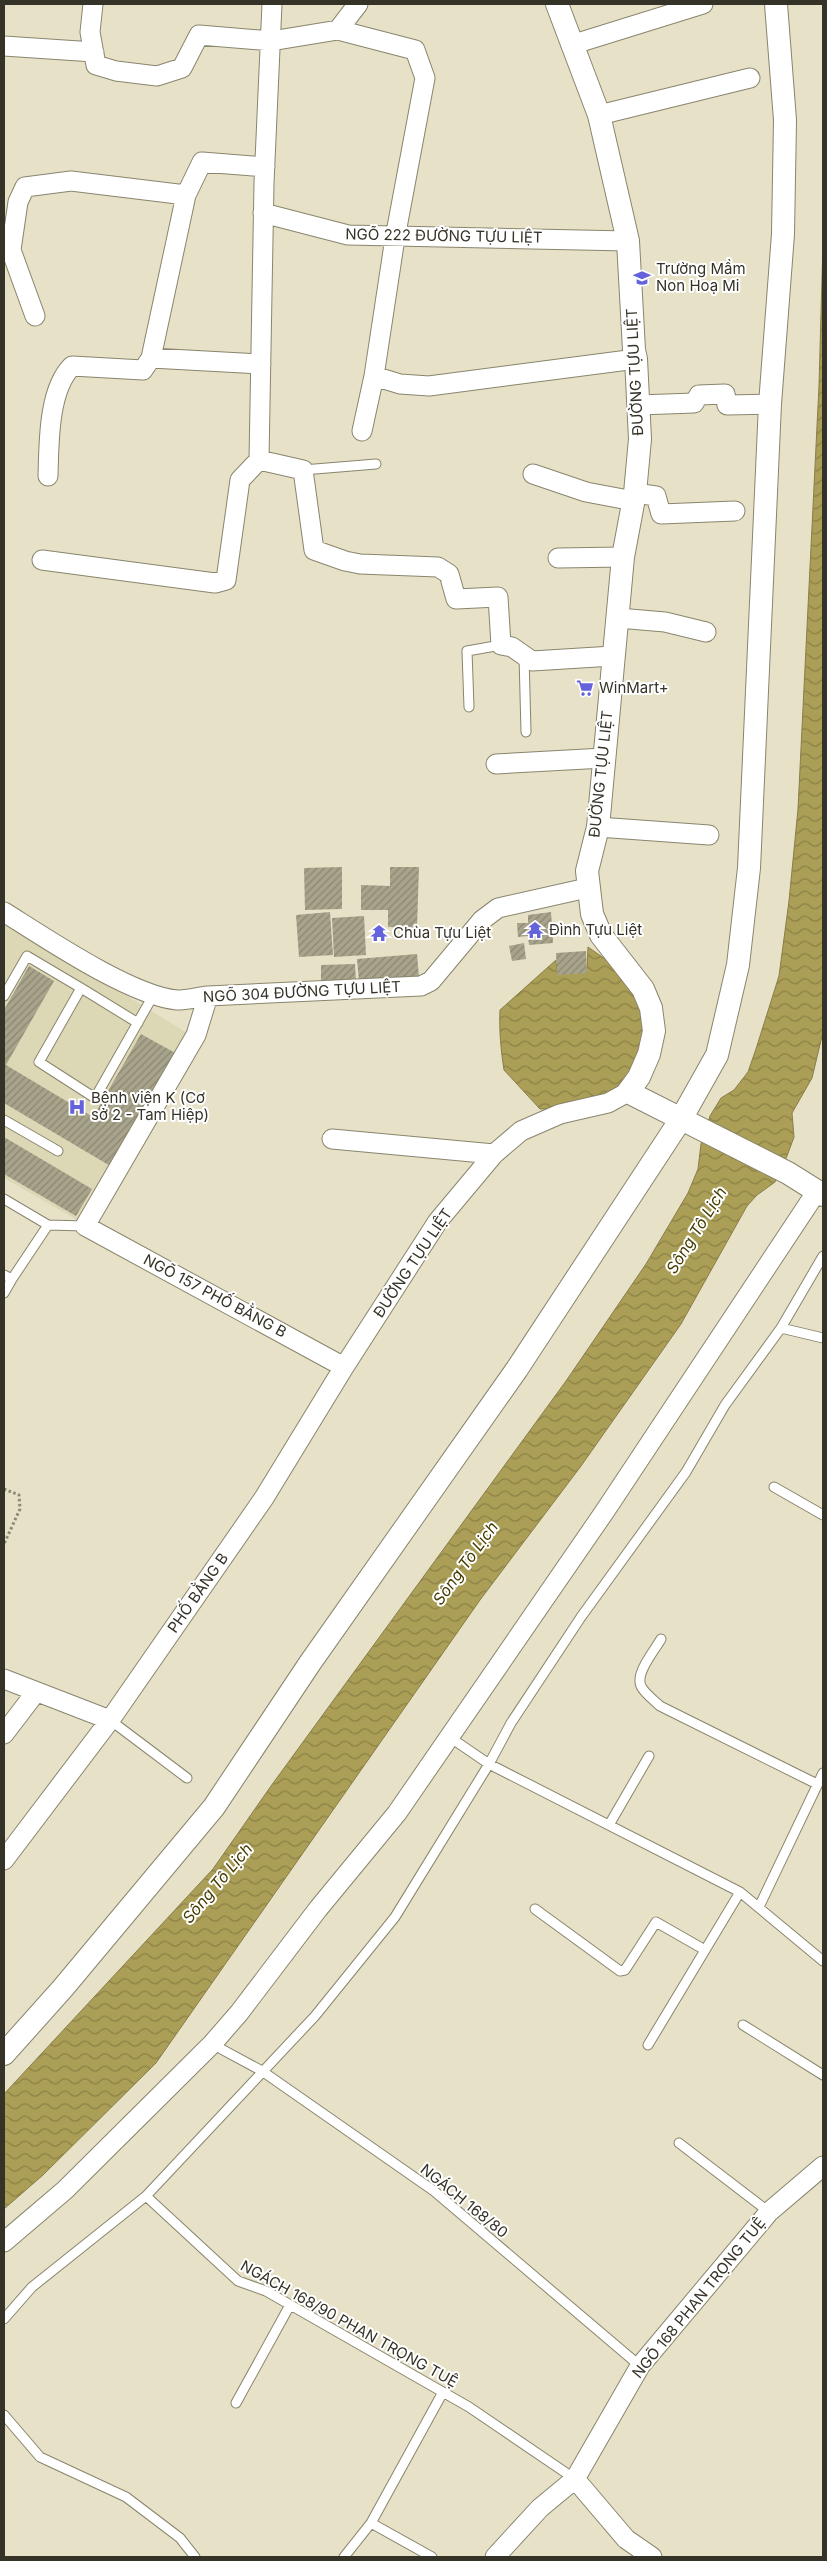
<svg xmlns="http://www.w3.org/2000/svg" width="827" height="2561" font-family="Inter,sans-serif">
<defs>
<pattern id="water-waves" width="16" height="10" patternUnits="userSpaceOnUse" patternTransform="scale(1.25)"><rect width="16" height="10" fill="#ab9e56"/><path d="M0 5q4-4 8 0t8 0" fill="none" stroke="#8c8147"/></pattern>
<pattern id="building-hatch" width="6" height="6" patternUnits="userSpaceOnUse" patternTransform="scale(1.25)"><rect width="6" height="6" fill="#a8a48b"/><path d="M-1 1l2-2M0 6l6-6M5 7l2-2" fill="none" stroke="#8a8672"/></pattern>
</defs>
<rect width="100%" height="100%" fill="#e6e1c7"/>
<path fill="#dcd7b5" d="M 4,920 L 192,1036 L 81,1222 L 4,1178 Z"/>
<path fill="url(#water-waves)" stroke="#887e48" d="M 823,243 L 823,1032 L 812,1078 L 792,1113 L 794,1137 L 787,1156 L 775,1182 L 757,1195 L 747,1206 L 681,1324 L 581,1466 L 480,1600 L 156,2063 L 43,2175 L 4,2209 L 4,2094 L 213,1869 L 271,1786 L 566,1381 L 646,1264 L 688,1193 L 698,1169 L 701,1144 L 710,1116 L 721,1098 L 734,1090 L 748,1072 L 756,1049 L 779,976 L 789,901 L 798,809 L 819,386 Z
M 588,947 L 612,964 L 630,981 L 651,1032 L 622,1088 L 604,1097 L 560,1109 L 540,1109 L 504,1070 C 501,1050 499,1031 500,1010 L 556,960 L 557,970 L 587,969 Z"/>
<path fill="url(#building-hatch)" d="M 342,867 L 342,909 L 305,910 L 304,868 Z
M 390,867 L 419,867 L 417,928 L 388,927 L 388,910 L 361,910 L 361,885 L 390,886 Z
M 330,912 L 333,955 L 299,957 L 296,915 Z
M 551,912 L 553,943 L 529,945 L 528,936 L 518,937 L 517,923 L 528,923 L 528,915 Z
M 364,916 L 366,955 L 334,957 L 332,918 Z
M 524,943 L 526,959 L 512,961 L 509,946 Z
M 586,951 L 587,973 L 557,975 L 556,953 Z
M 417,954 L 419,977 L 359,982 L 357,959 Z
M 355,964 L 356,983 L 321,984 L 321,965 Z
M 29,966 L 54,981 L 6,1065 L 93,1117 L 141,1034 L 177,1054 L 112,1167 L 4,1103 L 4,1010 Z
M 4,1137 L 92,1189 L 76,1216 L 4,1174 Z"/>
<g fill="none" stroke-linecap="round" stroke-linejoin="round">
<g stroke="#89856d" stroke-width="11">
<path id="service" d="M 303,470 L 376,464
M 524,656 L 526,732
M 469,707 L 467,651 L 501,645
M 4,996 L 27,956 L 81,988
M 138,1023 L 81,988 L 39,1062 L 95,1098 L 154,994
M 4,1120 L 58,1151
M 4,1199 L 48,1225
M 4,1275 L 12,1279 L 48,1225 L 85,1226
M 4,1293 L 12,1279
M 781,1328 L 823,1338
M 774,1487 L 823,1515
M 661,1639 C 655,1650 635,1673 641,1686 C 644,1693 654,1700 660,1706 L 817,1784
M 110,1720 L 187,1778
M 448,1736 L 489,1764 L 740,1892 L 823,1961
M 609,1825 L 649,1756
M 759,1907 L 823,1773
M 535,1909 L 620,1971 L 625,1970 L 656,1922 L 705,1950
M 743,2025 L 823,2075
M 212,2044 L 262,2071 L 434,2191 L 640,2366
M 648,2045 L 740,1892
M 679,2143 L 769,2212
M 146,2196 L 238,2281 L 266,2291 L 469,2407 L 575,2479
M 4,2319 L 32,2287 L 146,2196 L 315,2016 L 395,1917 L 489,1764 L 511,1723 L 581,1617 L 686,1472 L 725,1405 L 781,1328 L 823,1256
M 236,2403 L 290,2305
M 4,2415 L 40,2457 L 126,2497 L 180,2538 L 195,2557
M 371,2523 L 432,2557
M 344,2557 L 371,2523 L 443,2392"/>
</g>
<g stroke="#89856d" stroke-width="21">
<path id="minor" d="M 93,4 L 90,32 L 96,65 L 116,71 L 157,76 L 182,68 L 199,35 L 271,41 L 338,30 L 358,4
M 338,30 L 415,50 L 425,78 L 395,238 L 374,376 L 362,431
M 571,45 L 703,4
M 4,46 L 94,52
M 599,115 L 750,78
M 263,213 L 348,235 L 628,241
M 35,316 L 11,250 L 18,202 L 25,187 L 71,181 L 186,195
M 151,358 L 261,364
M 374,376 L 400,384 L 429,386 L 636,359
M 639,405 L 694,403 L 699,395 L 725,394 L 727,405 L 770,404
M 259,460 L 303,470 L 314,550 L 345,561 L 360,564 L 438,567 L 449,574 L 456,599 L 498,597 L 501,645 L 512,647 L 532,661 L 613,656
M 533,474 L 586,492 L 634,501
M 48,476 C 49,444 48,390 72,366 L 143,370 L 151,358 L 186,195 L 202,162 L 265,167
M 635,493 L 656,496 L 661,514 L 735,511
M 558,558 L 623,557
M 42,560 L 215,583 L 226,580 L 240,480 L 259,460 L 264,183 L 272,4
M 618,618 L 665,622 L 706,632
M 496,764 L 604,758
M 598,827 L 709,835
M 4,912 C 44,937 131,996 177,1000 C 187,1000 198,997 208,996 L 421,986 L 431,981 L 482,920 L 498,908 L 587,888
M 208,996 L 196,1035 L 85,1226 L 344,1367
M 332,1139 L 494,1154
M 4,1679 L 110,1720
M 4,1734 L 36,1692
M 4,1860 L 110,1720 L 264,1498 L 344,1367 L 438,1221 L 494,1154 L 521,1131 L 560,1114 L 608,1103 L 628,1092
M 4,2242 L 65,2190 L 212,2044 L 239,2013 L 318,1909 L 397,1813 L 605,1511 L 817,1191
M 575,2479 L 626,2539 L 652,2557
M 495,2557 L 540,2508 L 575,2479 L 640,2366 L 769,2212 L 823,2166"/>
</g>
<g stroke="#89856d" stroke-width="24">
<path id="tertiary" d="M 557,4 L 599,115 L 628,241 L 634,350 L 636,359 L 640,439 L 635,493 L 623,557 L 598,827 L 587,871 L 592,914 L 601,935 L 643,989 L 651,1008 L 654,1031 L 649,1054 L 639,1077 L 628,1092 L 788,1173 L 823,1195
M 4,2054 L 63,1988 L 214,1807 L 310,1663 L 517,1369 L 681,1119 L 717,1055 L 738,965 L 749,868 L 770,404 L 783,234 L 785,120 L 776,4"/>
</g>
<path stroke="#8b8875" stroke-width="3" stroke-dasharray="2.5 2.5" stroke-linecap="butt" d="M 4,1489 L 19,1495 L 20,1509 L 4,1544"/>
<use href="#service" stroke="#fff" stroke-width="9"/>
<use href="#minor" stroke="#fff" stroke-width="19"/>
<use href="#tertiary" stroke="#fff" stroke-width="22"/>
</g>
<defs>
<g id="school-bare" transform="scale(1.35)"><path d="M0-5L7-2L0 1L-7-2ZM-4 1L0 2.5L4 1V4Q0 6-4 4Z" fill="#6463dc" stroke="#fff" stroke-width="2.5" paint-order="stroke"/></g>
<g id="supermarket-bare" transform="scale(1.35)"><path d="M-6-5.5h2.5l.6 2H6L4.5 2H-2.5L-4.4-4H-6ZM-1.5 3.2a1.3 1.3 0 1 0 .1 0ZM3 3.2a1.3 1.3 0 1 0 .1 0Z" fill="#6463dc" stroke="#fff" stroke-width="2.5" paint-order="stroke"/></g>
<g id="temple-bare" transform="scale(1.35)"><path d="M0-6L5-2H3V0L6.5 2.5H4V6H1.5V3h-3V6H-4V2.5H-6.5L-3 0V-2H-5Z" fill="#6463dc" stroke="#fff" stroke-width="2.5" paint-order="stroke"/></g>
<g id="hospital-bare" transform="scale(1.35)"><path d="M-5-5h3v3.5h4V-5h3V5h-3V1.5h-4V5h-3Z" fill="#6463dc" stroke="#fff" stroke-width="2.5" paint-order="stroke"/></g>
</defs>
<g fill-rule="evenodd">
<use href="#school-bare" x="642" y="278"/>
<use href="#supermarket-bare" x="585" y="688"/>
<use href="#temple-bare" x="535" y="930"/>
<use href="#temple-bare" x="379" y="933"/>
<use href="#hospital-bare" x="77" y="1107"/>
</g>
<g text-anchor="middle" stroke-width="4" stroke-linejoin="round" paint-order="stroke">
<g font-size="15" fill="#353328" stroke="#fff">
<text transform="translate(444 236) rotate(1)" y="5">NGÕ 222 ĐƯỜNG TỰU LIỆT</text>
<text transform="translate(635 372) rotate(-93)" y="5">ĐƯỜNG TỰU LIỆT</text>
<text transform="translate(601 774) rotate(-84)" y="5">ĐƯỜNG TỰU LIỆT</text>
<text transform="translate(302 992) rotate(-3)" y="5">NGÕ 304 ĐƯỜNG TỰU LIỆT</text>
<text transform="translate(413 1263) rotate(-56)" y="5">ĐƯỜNG TỰU LIỆT</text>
<text transform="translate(215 1296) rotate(28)" y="5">NGÕ 157 PHỐ BẰNG B</text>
<text transform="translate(198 1593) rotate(-55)" y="5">PHỐ BẰNG B</text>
<text transform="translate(464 2201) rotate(39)" y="5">NGÁCH 168/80</text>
<text transform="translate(699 2298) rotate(-51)" y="5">NGÕ 168 PHAN TRỌNG TUỆ</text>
<text transform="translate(349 2324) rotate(29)" y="5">NGÁCH 168/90 PHAN TRỌNG TUỆ</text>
</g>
<g font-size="15" fill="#353328" stroke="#fff" text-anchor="start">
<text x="656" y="274">Trường Mầm<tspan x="656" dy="17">Non Hoạ Mi</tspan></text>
<text x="599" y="693">WinMart+</text>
<text x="549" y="935">Đình Tựu Liệt</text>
<text x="393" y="938">Chùa Tựu Liệt</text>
<text x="91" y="1103">Bệnh viện K (Cơ<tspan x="91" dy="17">sở 2 - Tam Hiệp)</tspan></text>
</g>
<g font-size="16" font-style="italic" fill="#463c00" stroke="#fff">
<text transform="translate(696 1230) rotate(-58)" y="6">Sông Tô Lịch</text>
<text transform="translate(465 1563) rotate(-54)" y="6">Sông Tô Lịch</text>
<text transform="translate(217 1883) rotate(-50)" y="6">Sông Tô Lịch</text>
</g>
</g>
<rect width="827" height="2561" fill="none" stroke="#353328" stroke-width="10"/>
</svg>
